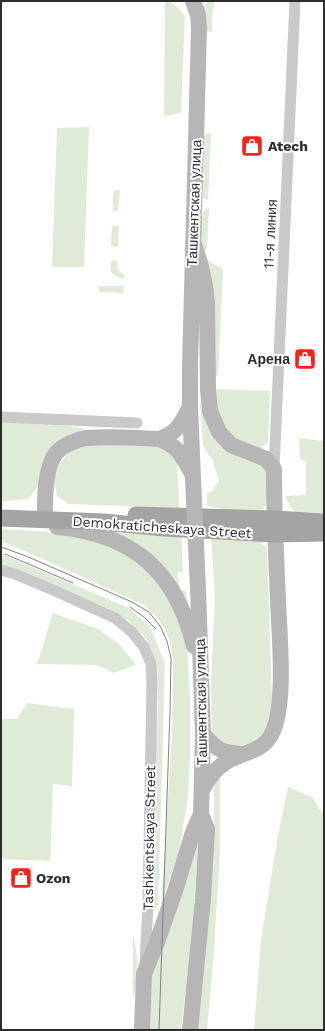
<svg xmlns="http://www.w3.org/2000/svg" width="325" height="1031" font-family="'Work Sans',sans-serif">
<rect width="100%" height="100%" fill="#fff"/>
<path fill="#e0ebd7" d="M 165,1 C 175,2 180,9 185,17 L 181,113 L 164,116 Z
M 208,2 L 215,2 L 212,16 L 212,32 L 204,31 L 202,6 Z
M 89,127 L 84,267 L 52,267 L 57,128 Z
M 211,133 L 208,200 L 203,198 L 204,138 L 205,134 Z
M 120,190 L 118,210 L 113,212 L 113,191 Z
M 209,208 L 207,249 L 205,251 C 200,241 199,218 205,209 Z
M 112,226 L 119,226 L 118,247 L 111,246 Z
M 205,259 L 223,269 L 218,375 L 211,375 Z
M 117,260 L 117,268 L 125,277 L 124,279 L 116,276 L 111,272 L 111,261 Z
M 99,286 L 123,286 L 123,293 L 99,292 Z
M 219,389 L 270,391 L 268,442 L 260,449 L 244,445 L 225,431 L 208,390 Z
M 200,399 L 203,413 L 264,464 L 269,471 L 268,504 L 261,511 L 246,513 L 207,506 L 207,493 L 212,491 L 219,481 L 212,459 L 203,446 Z
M 1,421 C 30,422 61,423 89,430 L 49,450 L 41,466 L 38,486 L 28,499 L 1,501 Z
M 299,438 L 324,441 L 324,513 L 296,512 L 291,508 L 285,496 L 306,495 L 306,461 L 300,459 Z
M 100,443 L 164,443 L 177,457 L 179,508 L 69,504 L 57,496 L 54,480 L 61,461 L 75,449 Z
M 78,521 L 181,529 L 183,572 L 178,572 L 177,575 L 181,590 L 186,591 L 188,605 L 181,594 Z
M 1,529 L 101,535 L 169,588 L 187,645 L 190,698 L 190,757 L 188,798 L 179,851 L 161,906 L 172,734 L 173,659 L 169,638 L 158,618 L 144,605 L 36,556 L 1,541 Z
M 211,531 L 258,538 L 267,549 L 272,701 C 268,724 264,747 235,745 C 229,745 223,742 217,740 L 212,732 L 211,683 L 215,599 Z
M 1,554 L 129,608 L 150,627 L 165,663 L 158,906 L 154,909 L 155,770 L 158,704 L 157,664 L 146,638 L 129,621 L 107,608 L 1,564 Z
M 53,613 L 98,629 L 119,644 L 136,665 L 113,673 L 97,665 L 37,664 Z
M 27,703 L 74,709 L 72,786 L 53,784 L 50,861 L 1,859 L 1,719 L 17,719 Z
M 220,770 L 220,848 L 214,951 L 207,1030 L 194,1030 L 214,844 L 214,781 Z
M 288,787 L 312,797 L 324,816 L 324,1030 L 254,1030 L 261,940 L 278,835 Z
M 199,829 L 192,939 L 181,1030 L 147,1030 L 151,972 Z
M 133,935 C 139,960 139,976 133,1000 Z"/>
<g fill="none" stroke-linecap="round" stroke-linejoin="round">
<path stroke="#c9c9c9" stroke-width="11" d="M 1,417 L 137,423
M 274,469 L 295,1
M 1,570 L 15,574 L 53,590 L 115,618 L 132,632 L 144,647 L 151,664 L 152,681 L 148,903 L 145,964"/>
<path stroke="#b6b6b6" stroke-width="16" d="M 193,241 L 200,263 L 205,285 L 207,303 L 208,390 L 210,411 L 219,432 L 231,445 L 266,459 L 274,469 C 274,513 276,556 278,600 C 279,633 287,707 271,735 C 262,752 243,752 228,761 C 215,768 209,778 202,790
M 159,439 C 178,446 182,455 191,472
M 193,479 L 190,406 L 190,366 L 199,28 L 198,15 L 193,1
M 45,512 C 45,495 45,466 57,452 C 64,445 77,439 88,438 C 110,436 136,438 159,439 C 178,433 181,423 190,407
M 57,527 C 134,534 176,572 194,646
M 203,734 C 218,751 220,752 243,754
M 142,1030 L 144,974 L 157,942 L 175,891 L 193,832 L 201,814
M 190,1030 L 203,899 L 207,829 L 201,814 L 203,734 L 198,589"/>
<path stroke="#a4a4a4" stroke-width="17" d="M 136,515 L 275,519 L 324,522
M 1,518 L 104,522 L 164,528 L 275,534 L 324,533"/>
<path stroke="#818181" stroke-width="1" d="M 1,547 L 26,556 L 132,602 L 149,612 L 160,626 L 167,641 L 171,658 L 170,711 L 159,1030
M 5,554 L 73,583
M 130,607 L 144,617 L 156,629"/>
<path stroke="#b6b6b6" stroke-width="16" d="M 193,479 L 198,589"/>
</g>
<defs>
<g id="shop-square" transform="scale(1.15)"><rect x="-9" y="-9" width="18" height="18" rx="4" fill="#f3241d" stroke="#fff"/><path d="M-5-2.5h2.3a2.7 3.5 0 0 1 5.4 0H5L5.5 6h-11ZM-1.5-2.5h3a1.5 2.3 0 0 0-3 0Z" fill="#fff"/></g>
</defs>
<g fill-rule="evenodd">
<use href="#shop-square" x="252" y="146"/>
<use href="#shop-square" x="305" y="359"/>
<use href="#shop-square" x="21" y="878"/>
</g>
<g text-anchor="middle" stroke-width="4" stroke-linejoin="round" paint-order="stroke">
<g font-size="14" font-weight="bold" fill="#2c2c2c" stroke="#fff" text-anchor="start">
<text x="268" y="151">Atech</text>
<text x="290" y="364" text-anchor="end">Арена</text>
<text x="36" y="883">Ozon</text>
</g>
<g font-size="14" fill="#2c2c2c" stroke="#fff">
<text transform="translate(194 203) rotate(-88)" y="5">Ташкентская улица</text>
<text transform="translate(270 234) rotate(-87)" y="5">11-я линия</text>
<text transform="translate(162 527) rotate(4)" y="5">Demokraticheskaya Street</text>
<text transform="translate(201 702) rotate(-91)" y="5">Ташкентская улица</text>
<text transform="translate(149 838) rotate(-89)" y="5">Tashkentskaya Street</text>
</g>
</g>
<rect width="325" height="1031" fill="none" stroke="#2c2c2c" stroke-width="4"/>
</svg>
